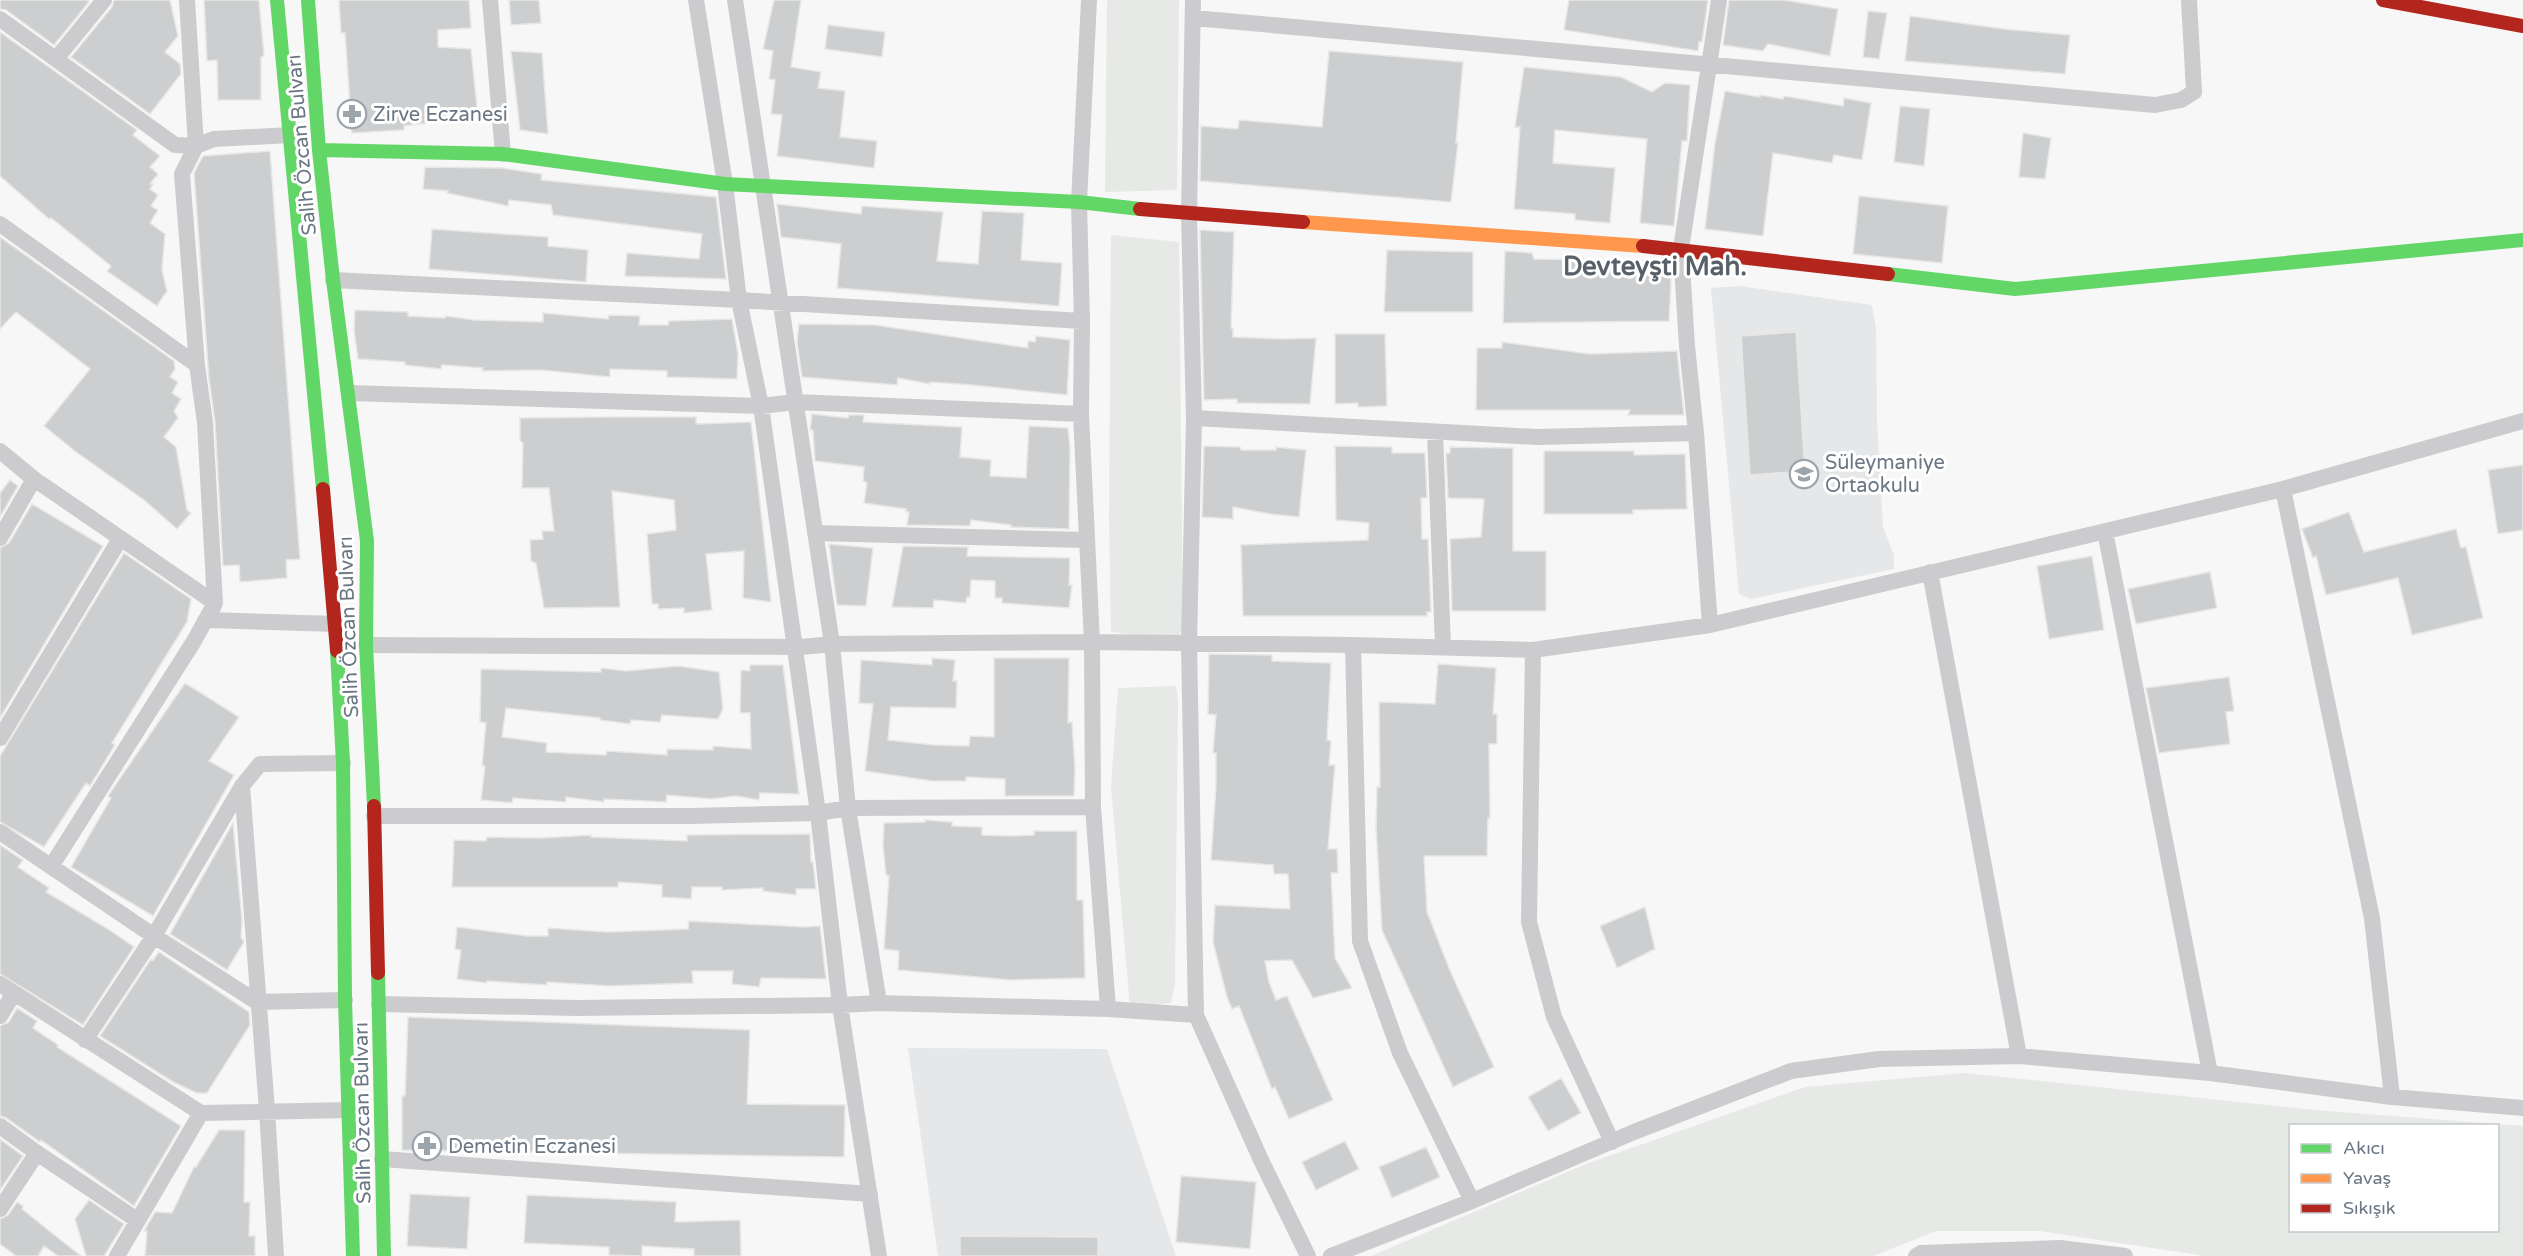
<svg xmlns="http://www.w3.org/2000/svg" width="2523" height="1256" font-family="'Varela Round',sans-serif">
<rect width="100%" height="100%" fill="#f7f7f7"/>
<path fill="#e6e7e8" d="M 1739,286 L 1872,305 L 1876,329 L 1877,420 L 1883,527 L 1894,555 L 1894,569 L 1751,599 L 1739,594 L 1711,288 Z
M 908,1048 L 1107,1049 L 1176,1256 L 938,1256 Z"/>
<path fill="#e6e9e5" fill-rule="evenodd" d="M 1107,0 L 1179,0 L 1177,190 L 1105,192 Z
M 1111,235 L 1179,242 L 1183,627 L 1179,637 L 1164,638 L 1111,632 L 1109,519 Z
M 1176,686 L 1178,701 L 1175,984 L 1171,1003 L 1130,1007 L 1111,787 L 1118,688 Z
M 1965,1073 L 2314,1110 L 2523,1126 L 2523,1256 L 2205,1256 L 2040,1231 L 1936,1231 L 1873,1256 L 1371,1256 L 1586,1164 L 1805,1087 ZM 2290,1126 L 2498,1126 L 2498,1230 L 2290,1230 Z"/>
<path fill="#cdcecf" stroke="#e7e7e6" stroke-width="1.5" d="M 0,0 L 87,0 L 89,2 L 54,45 L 6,10 L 0,9 Z
M 114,0 L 170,0 L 178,36 L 165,52 L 180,64 L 181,74 L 150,114 L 71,57 L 112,7 Z
M 204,0 L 259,0 L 264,56 L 261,57 L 261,100 L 218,100 L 217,60 L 207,61 Z
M 339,0 L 469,0 L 471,28 L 438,30 L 438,47 L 471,49 L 478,117 L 404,126 L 404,130 L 352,133 L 345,33 L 341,33 Z
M 509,0 L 539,0 L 541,23 L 511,25 Z
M 774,0 L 801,0 L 791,67 L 821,72 L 818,88 L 845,91 L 840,137 L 877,141 L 874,168 L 777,156 L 782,115 L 771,114 L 775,80 L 769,79 L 773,51 L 763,49 Z
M 1569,0 L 1708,0 L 1702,42 L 1699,42 L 1698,51 L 1564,30 Z
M 1729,0 L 1784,0 L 1838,9 L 1830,56 L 1768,44 L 1763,51 L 1723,45 Z
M 1868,11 L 1887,13 L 1879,59 L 1863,57 Z
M 1910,16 L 2004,29 L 2070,35 L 2065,74 L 1905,61 Z
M 828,25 L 885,32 L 882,57 L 825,49 Z
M 0,32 L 137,130 L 133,135 L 160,156 L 150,167 L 158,174 L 150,184 L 153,184 L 150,189 L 158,195 L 151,206 L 158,210 L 150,223 L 165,234 L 162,270 L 167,291 L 157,306 L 107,271 L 111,266 L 51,218 L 49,219 L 0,176 Z
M 511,51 L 542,53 L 548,134 L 520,130 Z
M 1329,51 L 1463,62 L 1456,143 L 1458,143 L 1451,202 L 1200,181 L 1201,126 L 1238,129 L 1239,120 L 1322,127 Z
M 1524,67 L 1621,77 L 1652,92 L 1665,83 L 1690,85 L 1687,141 L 1682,141 L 1674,226 L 1640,223 L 1647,139 L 1555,130 L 1553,163 L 1615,168 L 1610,223 L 1575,220 L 1575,214 L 1514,209 L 1520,127 L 1515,127 Z
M 1725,91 L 1760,97 L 1760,95 L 1783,99 L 1784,96 L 1843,106 L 1844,98 L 1871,103 L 1862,160 L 1834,155 L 1832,163 L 1773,153 L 1763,236 L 1705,229 L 1715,143 Z
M 1900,106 L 1930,109 L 1924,166 L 1894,162 Z
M 2023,133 L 2051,138 L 2045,179 L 2019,177 Z
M 270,151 L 300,559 L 286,560 L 287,578 L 240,582 L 239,565 L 223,566 L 215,422 L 209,379 L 194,173 L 203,156 Z
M 425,167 L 502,168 L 542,174 L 541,180 L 716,197 L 726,279 L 625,276 L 627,253 L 699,259 L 702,234 L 553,215 L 551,205 L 509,200 L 508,206 L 447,193 L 448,191 L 423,189 Z
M 1859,196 L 1948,206 L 1942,263 L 1853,254 Z
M 777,204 L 861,214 L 862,206 L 943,212 L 937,261 L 978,264 L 982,211 L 1024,213 L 1021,260 L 1062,263 L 1059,306 L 837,288 L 841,244 L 781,237 Z
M 432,229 L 548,237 L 548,246 L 588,250 L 586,282 L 429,269 Z
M 1200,230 L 1234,232 L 1231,328 L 1233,328 L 1233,337 L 1281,339 L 1316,338 L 1310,404 L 1237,403 L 1237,399 L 1204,400 Z
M 0,237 L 174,361 L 175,369 L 170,377 L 178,382 L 172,393 L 181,399 L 174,411 L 178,418 L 164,437 L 176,447 L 187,510 L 191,513 L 177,529 L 144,500 L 76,452 L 44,426 L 90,369 L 16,312 L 0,329 Z
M 1387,250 L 1473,252 L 1473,312 L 1384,312 Z
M 1505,251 L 1532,253 L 1534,259 L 1593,260 L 1595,266 L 1670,265 L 1671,285 L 1669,321 L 1503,323 Z
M 355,310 L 408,312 L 408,316 L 445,318 L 446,316 L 474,320 L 543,322 L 543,313 L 608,319 L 609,315 L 640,316 L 639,325 L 668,325 L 669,321 L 732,319 L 738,354 L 737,379 L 667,377 L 667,371 L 610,369 L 610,377 L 541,370 L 482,371 L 483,368 L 442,365 L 441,369 L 405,365 L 405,362 L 358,359 L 354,330 Z
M 799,324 L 875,325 L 1028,348 L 1028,341 L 1035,342 L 1036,336 L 1070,340 L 1067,395 L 972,385 L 930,382 L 930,384 L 898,378 L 897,385 L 802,377 L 797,342 Z
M 1796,332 L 1805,471 L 1750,475 L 1741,336 Z
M 1335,334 L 1385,334 L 1387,406 L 1358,407 L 1358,403 L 1335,404 Z
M 1502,342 L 1590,354 L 1677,351 L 1684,415 L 1628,415 L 1630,410 L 1476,410 L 1477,348 L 1502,348 Z
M 812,414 L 848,418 L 849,415 L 864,415 L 863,422 L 962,427 L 960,457 L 991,460 L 990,476 L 1026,478 L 1029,426 L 1068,428 L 1070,448 L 1069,529 L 1011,527 L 1011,525 L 971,520 L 970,526 L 907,525 L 909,512 L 906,512 L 906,509 L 864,503 L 867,483 L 863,481 L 864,467 L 815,461 L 813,430 L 810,430 Z
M 608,417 L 696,417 L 696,424 L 751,422 L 771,602 L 743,598 L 744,551 L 706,554 L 712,610 L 684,613 L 684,608 L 658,609 L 658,604 L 652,604 L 647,534 L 676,530 L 674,500 L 612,491 L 620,607 L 544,608 L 536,563 L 531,561 L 530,540 L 543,539 L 542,531 L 554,531 L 549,488 L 522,488 L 523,443 L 520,441 L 520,418 Z
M 1204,446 L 1240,447 L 1241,450 L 1276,450 L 1276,447 L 1306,450 L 1299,517 L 1270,514 L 1233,507 L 1233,519 L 1202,517 Z
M 1335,446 L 1392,447 L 1392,453 L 1425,453 L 1427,498 L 1421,498 L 1422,539 L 1428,539 L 1431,612 L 1427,612 L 1427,616 L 1243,616 L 1241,545 L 1368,540 L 1369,523 L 1336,520 Z
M 1450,447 L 1513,448 L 1513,551 L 1546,551 L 1546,611 L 1452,611 L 1450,539 L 1481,537 L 1484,499 L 1448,498 L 1446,453 L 1450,453 Z
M 1544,451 L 1634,451 L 1634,455 L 1685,454 L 1687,509 L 1633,510 L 1633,514 L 1544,514 Z
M 2523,465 L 2523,530 L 2498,534 L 2488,470 Z
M 10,480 L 18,486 L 0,517 L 0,493 Z
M 32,504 L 103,546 L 0,718 L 0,548 L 9,543 Z
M 2349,512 L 2364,552 L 2456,529 L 2461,548 L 2466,547 L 2483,618 L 2412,635 L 2398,578 L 2326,595 L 2316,556 L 2313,558 L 2302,529 Z
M 829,544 L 873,548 L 866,606 L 837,605 Z
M 903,546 L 968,547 L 967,556 L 1070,558 L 1069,585 L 1072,585 L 1069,608 L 1002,603 L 1002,598 L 995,598 L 995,581 L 971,580 L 970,597 L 967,597 L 966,603 L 934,600 L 933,608 L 892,607 Z
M 124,553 L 191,599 L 187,622 L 112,743 L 115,745 L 90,786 L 86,783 L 44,847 L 0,822 L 0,756 Z
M 2092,556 L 2104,630 L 2049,639 L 2037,566 Z
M 2210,572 L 2217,608 L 2136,624 L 2128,589 Z
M 1209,654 L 1272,655 L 1272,661 L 1331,663 L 1327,740 L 1331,741 L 1329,765 L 1335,765 L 1328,849 L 1337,849 L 1338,873 L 1331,873 L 1335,958 L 1352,988 L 1313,998 L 1292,960 L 1265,961 L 1269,982 L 1276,1000 L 1287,996 L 1333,1100 L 1289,1119 L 1275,1087 L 1272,1089 L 1239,1006 L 1232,1009 L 1227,997 L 1213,942 L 1215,905 L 1290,909 L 1288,874 L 1274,874 L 1273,865 L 1211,860 L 1216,786 L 1216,753 L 1213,753 L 1216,715 L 1208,714 Z
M 932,658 L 955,660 L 953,681 L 957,681 L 956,708 L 891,707 L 888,740 L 934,745 L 969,746 L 970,736 L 994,737 L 994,658 L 1069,658 L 1068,723 L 1072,722 L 1075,769 L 1074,796 L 1005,796 L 1005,779 L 966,777 L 966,781 L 932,781 L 865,771 L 873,704 L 859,703 L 861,660 L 932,665 Z
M 1438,664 L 1496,668 L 1493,714 L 1497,714 L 1497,744 L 1489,744 L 1490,818 L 1488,818 L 1487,856 L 1424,856 L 1427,912 L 1451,973 L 1494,1067 L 1453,1087 L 1382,930 L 1376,827 L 1377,787 L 1380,787 L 1379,702 L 1435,704 Z
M 750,665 L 783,665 L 799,794 L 760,793 L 759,800 L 736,796 L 711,799 L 667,795 L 666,802 L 604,799 L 604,802 L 566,797 L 566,802 L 513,798 L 512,803 L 481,800 L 485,766 L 482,766 L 486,723 L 480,722 L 481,669 L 601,672 L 601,668 L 626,671 L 678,666 L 719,672 L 723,709 L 718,719 L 662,715 L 660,722 L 631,720 L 630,724 L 600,720 L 600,718 L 506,708 L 502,737 L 547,743 L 546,752 L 606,755 L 607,751 L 667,755 L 667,749 L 713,750 L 713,746 L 751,749 L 750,713 L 740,713 L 741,670 L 750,671 Z
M 2229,677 L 2234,711 L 2226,712 L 2230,744 L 2159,753 L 2146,688 Z
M 185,683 L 239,717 L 209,761 L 234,775 L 153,916 L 71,867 L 111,798 L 108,796 Z
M 925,820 L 952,822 L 952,826 L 982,827 L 982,835 L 1012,836 L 1034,835 L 1034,831 L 1077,831 L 1077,900 L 1083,900 L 1085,978 L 1011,980 L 898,970 L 899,951 L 884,949 L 889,876 L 886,875 L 883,846 L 884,823 L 925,822 Z
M 233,823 L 242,920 L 241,937 L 244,942 L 227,970 L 170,934 Z
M 810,834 L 811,862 L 813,862 L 816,889 L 796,889 L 796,895 L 763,891 L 763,888 L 722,890 L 722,887 L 692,887 L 691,899 L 662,897 L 662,885 L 618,882 L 618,887 L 452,887 L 454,840 L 486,841 L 487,837 L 542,838 L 591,835 L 591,837 L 687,841 L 687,835 Z
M 0,845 L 23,860 L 18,867 L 49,888 L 46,892 L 108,929 L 134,947 L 83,1025 L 0,974 Z
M 1645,907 L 1655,949 L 1617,968 L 1600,926 Z
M 689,921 L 805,927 L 820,926 L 826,979 L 761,978 L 759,987 L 732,984 L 733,971 L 692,971 L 693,983 L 610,986 L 547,982 L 547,985 L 487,981 L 486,983 L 457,979 L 461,950 L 455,949 L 457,927 L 527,936 L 548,936 L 548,928 L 607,932 L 688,929 Z
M 159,952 L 249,1012 L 250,1025 L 207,1093 L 197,1093 L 173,1082 L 100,1036 L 151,959 L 153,960 Z
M 17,1008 L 37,1021 L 33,1028 L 58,1045 L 57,1047 L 181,1126 L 134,1206 L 41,1140 L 40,1142 L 6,1118 L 0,1116 L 0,1026 L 9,1022 Z
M 408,1017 L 750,1030 L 747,1104 L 845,1105 L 844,1157 L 402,1150 L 402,1096 L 405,1096 Z
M 1561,1078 L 1581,1113 L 1548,1131 L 1528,1097 Z
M 219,1130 L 245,1130 L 244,1202 L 250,1202 L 249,1236 L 255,1236 L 255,1256 L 145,1256 L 147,1231 L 144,1231 L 155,1212 L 172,1213 L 194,1167 L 196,1167 Z
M 0,1139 L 23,1156 L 0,1190 Z
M 1345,1141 L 1359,1169 L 1316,1190 L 1302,1162 Z
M 1426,1147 L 1440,1177 L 1392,1198 L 1379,1167 Z
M 1181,1176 L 1256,1182 L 1250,1249 L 1176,1242 Z
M 410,1194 L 470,1197 L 467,1249 L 407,1246 Z
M 527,1195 L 676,1202 L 675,1222 L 740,1220 L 741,1256 L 694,1256 L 694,1249 L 642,1246 L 642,1256 L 609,1255 L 609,1247 L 524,1243 Z
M 89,1200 L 124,1224 L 104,1256 L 86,1256 L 75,1219 Z
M 17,1202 L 23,1206 L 22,1209 L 81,1256 L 58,1256 L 44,1246 L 38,1256 L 16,1256 L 0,1244 L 0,1219 L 8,1215 Z
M 960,1236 L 1098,1237 L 1098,1256 L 960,1256 Z"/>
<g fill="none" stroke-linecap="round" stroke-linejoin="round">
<path stroke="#ccccce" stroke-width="16" d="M 490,0 L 503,154
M 696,0 L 725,184 L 739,300 L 761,406 L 818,813 L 840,1005 L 879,1256
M 735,0 L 832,644 L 848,808 L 879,1003
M 1089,0 L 1079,202 L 1082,321 L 1081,414 L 1092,642 L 1093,807 L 1108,1009
M 1193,0 L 1189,214 L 1194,418 L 1189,644 L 1196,1015 L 1261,1160 L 1308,1256
M 1194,18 L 2155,105 L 2181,100 L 2194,92 L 2189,0
M 0,19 L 175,145 L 196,146 L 214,139 L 290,135
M 56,59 L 104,0
M 0,224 L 197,365
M 333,280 L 739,300 L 1082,321
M 349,393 L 761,406 L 795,402 L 1081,414
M 1194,418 L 1537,437 L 1696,433
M 1435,432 L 1443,646
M 0,451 L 34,479 L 215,603 L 207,620 L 336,624
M 2283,489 L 2372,918 L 2392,1097
M 2105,531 L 2210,1073
M 815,533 L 1087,540
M 0,538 L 34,479
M 1930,572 L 2019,1056
M 1710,625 L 1696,433 L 1687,346 L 1681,249 L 1719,0
M 366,645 L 802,647 L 832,644 L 1092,642 L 1353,645 L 1533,650 L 1710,625 L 2283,489 L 2523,421
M 1353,645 L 1360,941 L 1400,1053 L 1472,1201
M 1533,650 L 1529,922 L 1554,1017 L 1612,1142
M 0,738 L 120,539
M 374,816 L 690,816 L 818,813 L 848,808 L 1093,807
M 0,832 L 154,936 L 257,1002 L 345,1000
M 52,865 L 194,641 L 215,603 L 205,423 L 197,365 L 182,174 L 196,146 L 187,0
M 0,984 L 201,1113 L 117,1256
M 379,1004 L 577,1008 L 840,1005 L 879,1003 L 1108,1009 L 1196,1015
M 0,1016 L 14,993
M 85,1040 L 154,936 L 242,786
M 201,1113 L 348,1110
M 0,1126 L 37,1153 L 137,1220
M 382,1159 L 870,1194
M 0,1209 L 37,1153
M 276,1256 L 267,1110 L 242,786 L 260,764 L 343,763
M 1331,1256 L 1472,1201 L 1634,1132 L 1791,1071 L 1879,1059 L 2019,1056 L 2210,1073 L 2392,1097 L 2523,1108
M 1916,1256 L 1921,1253 L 2060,1248 L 2125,1256"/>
<path stroke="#63d668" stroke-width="14" d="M 277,0 L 323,489
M 308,0 L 319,150 L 333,280 L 367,541 L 366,645 L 374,806
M 319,150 L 503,154 L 725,184 L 1079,202 L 1140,209
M 1888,274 L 2015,289 L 2523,240
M 337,651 L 343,763 L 345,1000 L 353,1256
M 378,973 L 384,1256"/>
<path stroke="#ff974d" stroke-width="14" d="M 1303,222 L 1643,246"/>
<path stroke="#b3261e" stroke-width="14" d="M 2383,0 L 2523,26
M 1140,209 L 1303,222
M 1643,246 L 1888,274
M 323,489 L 337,651
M 374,806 L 378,973"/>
</g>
<defs>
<g id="pharmacy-ring" transform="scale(1.5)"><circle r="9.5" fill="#fff" stroke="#9ca4ac" stroke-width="1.5"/><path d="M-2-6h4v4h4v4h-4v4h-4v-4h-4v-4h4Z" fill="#9ca4ac"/></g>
<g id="school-ring" transform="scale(1.5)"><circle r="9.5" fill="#fff" stroke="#9ca4ac" stroke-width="1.5"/><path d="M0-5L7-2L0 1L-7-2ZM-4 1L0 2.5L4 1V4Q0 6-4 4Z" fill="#9ca4ac"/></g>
</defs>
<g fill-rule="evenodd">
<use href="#pharmacy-ring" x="352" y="114"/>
<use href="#school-ring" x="1804" y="474"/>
<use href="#pharmacy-ring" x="427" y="1146"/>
</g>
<g text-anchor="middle" stroke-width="6" stroke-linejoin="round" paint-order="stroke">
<g font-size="20" fill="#6b7783" stroke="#fff" text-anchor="start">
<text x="373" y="121">Zirve Eczanesi</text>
<text x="1825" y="469">Süleymaniye<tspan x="1825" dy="23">Ortaokulu</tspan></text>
<text x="448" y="1153">Demetin Eczanesi</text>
</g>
<g font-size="20" fill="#6b7783" stroke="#fff">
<text transform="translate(301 145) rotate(-95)" y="7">Salih Özcan Bulvarı</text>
<text transform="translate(348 627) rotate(-92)" y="7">Salih Özcan Bulvarı</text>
<text transform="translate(362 1113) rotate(-91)" y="7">Salih Özcan Bulvarı</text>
</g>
<g font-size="26" font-weight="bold" fill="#586069" stroke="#fff">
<text x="1655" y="275">Devteyşti Mah.</text>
</g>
</g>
<rect x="2289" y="1124" width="210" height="108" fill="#ffffff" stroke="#c4c9cd" stroke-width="1.5"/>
<rect x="2301" y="1144" width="30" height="9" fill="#63d668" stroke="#c4c9cd" stroke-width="1.5"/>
<text x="2343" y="1154" font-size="18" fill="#6b7783">Akıcı</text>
<rect x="2301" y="1174" width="30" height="9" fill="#ff974d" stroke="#c4c9cd" stroke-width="1.5"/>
<text x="2343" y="1184" font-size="18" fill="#6b7783">Yavaş</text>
<rect x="2301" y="1204" width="30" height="9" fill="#b3261e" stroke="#c4c9cd" stroke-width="1.5"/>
<text x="2343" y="1214" font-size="18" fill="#6b7783">Sıkışık</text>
</svg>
